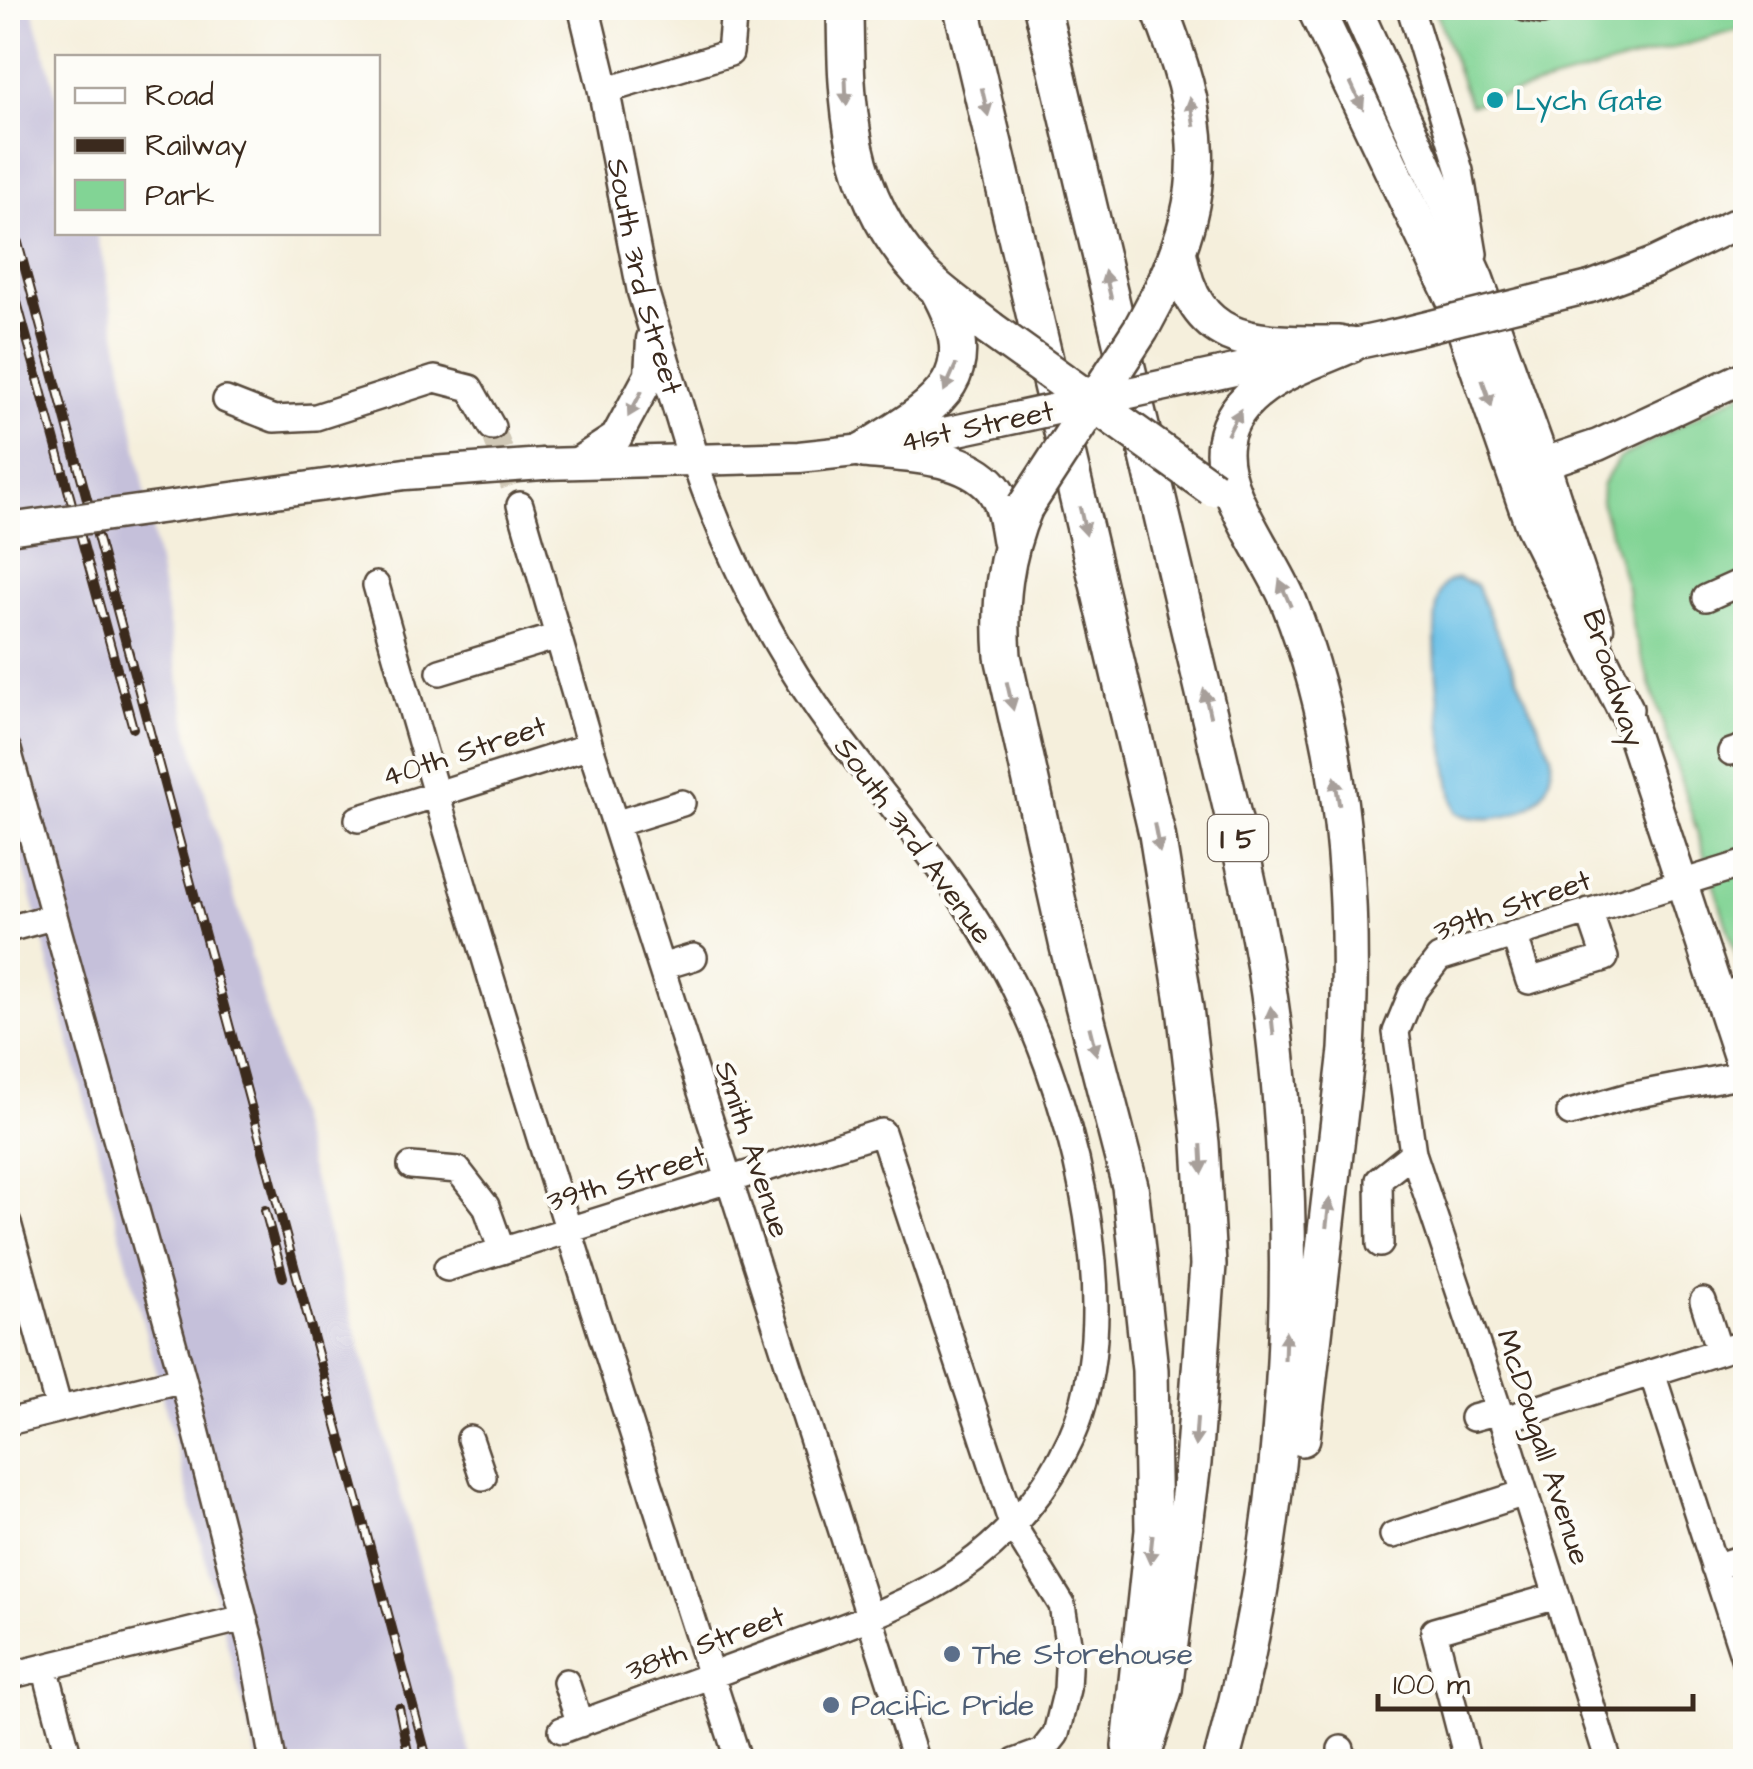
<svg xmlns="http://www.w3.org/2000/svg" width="1753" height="1769" font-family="'Architects Daughter',sans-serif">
<rect width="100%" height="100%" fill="#fdfcf7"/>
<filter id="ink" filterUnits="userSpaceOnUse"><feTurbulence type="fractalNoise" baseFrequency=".01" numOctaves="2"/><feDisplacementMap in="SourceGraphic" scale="20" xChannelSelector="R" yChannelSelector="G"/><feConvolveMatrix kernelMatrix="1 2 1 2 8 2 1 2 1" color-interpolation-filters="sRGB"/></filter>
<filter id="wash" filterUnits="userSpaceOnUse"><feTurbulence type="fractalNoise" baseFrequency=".0048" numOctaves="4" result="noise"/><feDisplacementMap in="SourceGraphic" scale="40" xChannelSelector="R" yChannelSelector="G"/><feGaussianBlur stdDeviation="2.25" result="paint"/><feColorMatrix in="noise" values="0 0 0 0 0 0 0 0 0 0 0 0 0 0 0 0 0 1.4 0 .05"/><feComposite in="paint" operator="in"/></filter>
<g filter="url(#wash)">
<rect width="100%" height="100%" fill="#f5efdc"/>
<path fill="#c5c0da" d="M 8,8 L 32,8 L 57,97 L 58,232 L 96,233 L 102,254 L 189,734 L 382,1425 L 472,1761 L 258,1761 L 8,807 Z"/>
<path fill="#82d495" stroke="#5e7f5a" stroke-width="2.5" d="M 1435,8 L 1745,8 L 1745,28 L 1470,105 Z
M 1745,391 L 1745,983 L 1633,630 L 1627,589 L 1601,501 L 1602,486 L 1618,459 Z"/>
<path fill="#69bfe6" stroke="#527482" stroke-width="2.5" d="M 1458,578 L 1476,585 L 1551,754 C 1557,810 1499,829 1456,813 C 1447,775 1422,612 1444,585 C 1448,580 1452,580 1458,578 Z"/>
</g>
<g filter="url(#ink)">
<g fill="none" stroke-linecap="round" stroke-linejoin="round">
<path stroke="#d0c8b6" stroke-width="25" stroke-dasharray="25 12" stroke-linecap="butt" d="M 492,427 L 520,505"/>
<g stroke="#57483a" stroke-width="30">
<path id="minor" d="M 1410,8 L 1460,171 L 1474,254
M 1525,8 L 1542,11 L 1550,8
M 604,91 L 730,53 L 734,8
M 226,400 L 274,419 L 316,417 L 435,379 L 470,388 L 492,427
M 520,505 L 590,746 L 916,1762
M 376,585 C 487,980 612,1371 739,1762
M 1706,598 L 1746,580
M 440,672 L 558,636
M 8,750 L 183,1379 L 8,1422
M 1731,752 L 1746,747
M 358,819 L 590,746
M 615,824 L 682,803
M 8,929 L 52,917
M 1514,934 L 1529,981 L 1605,958 L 1589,911
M 661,967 L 694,957
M 1719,997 L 1746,987
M 1570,1113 L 1629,1096 L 1744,1074
M 411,1166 L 458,1170 L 486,1206 L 502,1251
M 8,1223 L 59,1409
M 1380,1244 L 1379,1180 L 1413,1153
M 447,1268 L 882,1132 L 1012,1524 L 1062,1605 L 1069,1649 L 1067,1689 L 1056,1734 L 1042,1752 L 1015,1762
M 1703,1301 L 1719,1351
M 1652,1373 L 1746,1664
M 1473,1418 L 1499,1411
M 1502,1420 L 1746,1343
M 470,1439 L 483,1477
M 1393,1535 L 1525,1493
M 1714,1567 L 1746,1557
M 244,1618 L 253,1651 L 273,1762
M 45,1667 L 70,1762
M 8,1676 L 244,1618 L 183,1379
M 566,1682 L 580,1724
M 562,1730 C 637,1703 711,1675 786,1648 C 846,1626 910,1605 963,1568 C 1009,1536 1048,1489 1071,1438 C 1131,1305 1068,1078 998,957 C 948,868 878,793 819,710 C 766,634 724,547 694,460
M 1341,1749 L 1344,1762
M 1468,1762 L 1434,1631 L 1557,1596
M 1609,1762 L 1502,1420 L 1413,1153 L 1396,1032 L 1412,993 L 1439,958 L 1746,863"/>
</g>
<g stroke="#57483a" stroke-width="35">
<g id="major">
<path id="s1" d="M 584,8 L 604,91 L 643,292 L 694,460"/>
<path d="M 1356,8 L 1478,279 L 1544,463 L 1598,628"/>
<path d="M 1590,287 L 1654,263 L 1746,219"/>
<path d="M 1193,379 L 1395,335"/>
<path d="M 579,462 L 616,438 L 650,375 L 652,339"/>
<path d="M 1544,463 L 1598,445 L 1746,376"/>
<path d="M 543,464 L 799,457 L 864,450 L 996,422"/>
<path d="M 1617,686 L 1746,1078"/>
</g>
</g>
<g stroke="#57483a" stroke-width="40">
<path id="highway" d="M 845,8 C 846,107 847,191 918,270 C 939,293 966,310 990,329
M 962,8 L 1157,834 L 1185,1008 L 1201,1143 L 1208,1265 L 1193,1463 L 1164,1690 L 1141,1762
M 1042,8 L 1231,807 C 1247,876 1263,945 1272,1016 C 1303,1265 1288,1520 1221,1762
M 1159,8 C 1203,116 1212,188 1159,295
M 1315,8 L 1455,301 L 1533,525 L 1625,709
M 1179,255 C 1196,351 1259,343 1339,344
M 864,450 C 935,406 988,380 938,290
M 864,450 C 905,454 964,454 993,488 C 1005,503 1007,523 1010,541
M 1025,507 C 1004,557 999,603 1003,656 L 1068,947 L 1130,1186 L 1150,1370 L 1153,1530 L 1130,1746
M 1302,1438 L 1347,1050 C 1355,900 1345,742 1289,602 C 1271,557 1216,490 1225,442 C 1234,385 1304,365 1350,345"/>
</g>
<use href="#minor" stroke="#fff" stroke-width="25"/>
<use href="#major" stroke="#fff" stroke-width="30"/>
<use href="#highway" stroke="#fff" stroke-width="35"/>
<g stroke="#3b2a1e" stroke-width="10">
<path id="rail" d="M 8,206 L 428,1762
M 8,269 L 133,728
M 265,1210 L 283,1277
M 399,1708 L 410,1762"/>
</g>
<use href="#rail" stroke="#fdfcf7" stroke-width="6" stroke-dasharray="19" stroke-linecap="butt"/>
<g stroke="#57483a" stroke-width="35" stroke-linecap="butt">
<path id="major-bridge" d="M 1395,335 L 1590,287
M 996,422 L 1193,379
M 8,529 L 405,474 L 543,464"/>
</g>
<g stroke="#57483a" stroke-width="40" stroke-linecap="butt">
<path id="highway-bridge" d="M 990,329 L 1212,488
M 1025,507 L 1141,329 L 1159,295"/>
</g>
<use href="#major-bridge" stroke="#fff" stroke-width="30"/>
<use href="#highway-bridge" stroke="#fff" stroke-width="35"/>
</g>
<defs><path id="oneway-solid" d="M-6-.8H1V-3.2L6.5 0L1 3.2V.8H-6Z" transform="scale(2.5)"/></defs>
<g fill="#a79f9a">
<use href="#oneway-solid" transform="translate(846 91) rotate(88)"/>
<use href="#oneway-solid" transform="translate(1357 96) rotate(65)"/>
<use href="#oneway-solid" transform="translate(985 102) rotate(77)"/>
<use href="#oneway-solid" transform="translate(1192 112) rotate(-99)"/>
<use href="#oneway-solid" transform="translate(1108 285) rotate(-103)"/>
<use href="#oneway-solid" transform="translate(950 378) rotate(114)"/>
<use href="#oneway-solid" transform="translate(1487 393) rotate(71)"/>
<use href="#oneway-solid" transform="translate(635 404) rotate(118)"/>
<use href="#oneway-solid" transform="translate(1234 422) rotate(-63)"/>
<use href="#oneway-solid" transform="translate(1083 521) rotate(77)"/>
<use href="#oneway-solid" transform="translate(1285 593) rotate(-113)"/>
<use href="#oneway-solid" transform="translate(1010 696) rotate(77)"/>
<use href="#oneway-solid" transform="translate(1207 703) rotate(-103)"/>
<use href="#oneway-solid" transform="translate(1337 791) rotate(-99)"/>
<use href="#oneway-solid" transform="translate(1157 838) rotate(79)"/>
<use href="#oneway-solid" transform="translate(1272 1021) rotate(-96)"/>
<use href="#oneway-solid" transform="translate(1093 1041) rotate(76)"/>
<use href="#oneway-solid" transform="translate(1202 1159) rotate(87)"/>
<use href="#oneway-solid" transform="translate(1328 1213) rotate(-83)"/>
<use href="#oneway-solid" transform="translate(1285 1346) rotate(-88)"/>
<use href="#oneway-solid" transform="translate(1196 1432) rotate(94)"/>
<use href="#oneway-solid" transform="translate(1151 1549) rotate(96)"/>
</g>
</g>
<circle fill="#0f9aa8" stroke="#fdfcf7" stroke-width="4" cx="1495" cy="100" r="10"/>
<g fill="#5c6f8a" stroke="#fdfcf7" stroke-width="4">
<circle cx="952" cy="1654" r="10"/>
<circle cx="831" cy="1705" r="10"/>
</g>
<g text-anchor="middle" stroke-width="8" stroke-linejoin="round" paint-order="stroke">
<rect fill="#fdfcf7" stroke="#75695f" stroke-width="2.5" x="1208" y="815" width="60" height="46" rx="8"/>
<g font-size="28" font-weight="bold" fill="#3b2a1e">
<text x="1238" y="848">I 5</text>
</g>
<g font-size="30" fill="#0d838f" stroke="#fdfcf7" text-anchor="start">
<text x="1515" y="110">Lych Gate</text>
</g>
<g font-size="30" fill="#3b2a1e" stroke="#fdfcf7">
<text dy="10" stroke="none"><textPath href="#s1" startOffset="275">South 3rd Street</textPath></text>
<text transform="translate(977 426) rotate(-12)" y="10">41st Street</text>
<text transform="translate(1614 678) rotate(72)" y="10">Broadway</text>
<text transform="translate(464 751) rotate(-18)" y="10">40th Street</text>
<text transform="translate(914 840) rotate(54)" y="10">South 3rd Avenue</text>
<text transform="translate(1512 905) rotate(-19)" y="10">39th Street</text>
<text transform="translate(753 1149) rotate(72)" y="10">Smith Avenue</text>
<text transform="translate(626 1178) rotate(-17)" y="10">39th Street</text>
<text transform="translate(1544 1447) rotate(72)" y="10">McDougall Avenue</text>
<text transform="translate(705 1643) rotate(-20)" y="10">38th Street</text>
</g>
<g font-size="30" fill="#4e5e75" stroke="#fdfcf7" text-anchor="start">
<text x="972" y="1664">The Storehouse</text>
<text x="851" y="1715">Pacific Pride</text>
</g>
</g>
<rect width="1753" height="1769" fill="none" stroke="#fdfcf7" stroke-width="40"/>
<rect x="55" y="55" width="325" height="180" fill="#fdfcf7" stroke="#afa8a0" stroke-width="2.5"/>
<rect x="75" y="88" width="50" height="15" fill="#ffffff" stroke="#afa8a0" stroke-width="2.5"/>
<text x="145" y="105" font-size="30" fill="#3b2a1e">Road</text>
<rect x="75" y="138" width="50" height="15" fill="#3b2a1e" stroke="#afa8a0" stroke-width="2.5"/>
<text x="145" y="155" font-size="30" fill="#3b2a1e">Railway</text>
<rect x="75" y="180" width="50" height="30" fill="#82d495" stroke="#afa8a0" stroke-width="2.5"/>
<text x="145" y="205" font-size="30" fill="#3b2a1e">Park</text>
<path d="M1378 1694v15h315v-15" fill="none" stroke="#3b2a1e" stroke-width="5"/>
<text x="1393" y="1694" font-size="30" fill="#3b2a1e" stroke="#fdfcf7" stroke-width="8" paint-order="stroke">100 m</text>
</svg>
